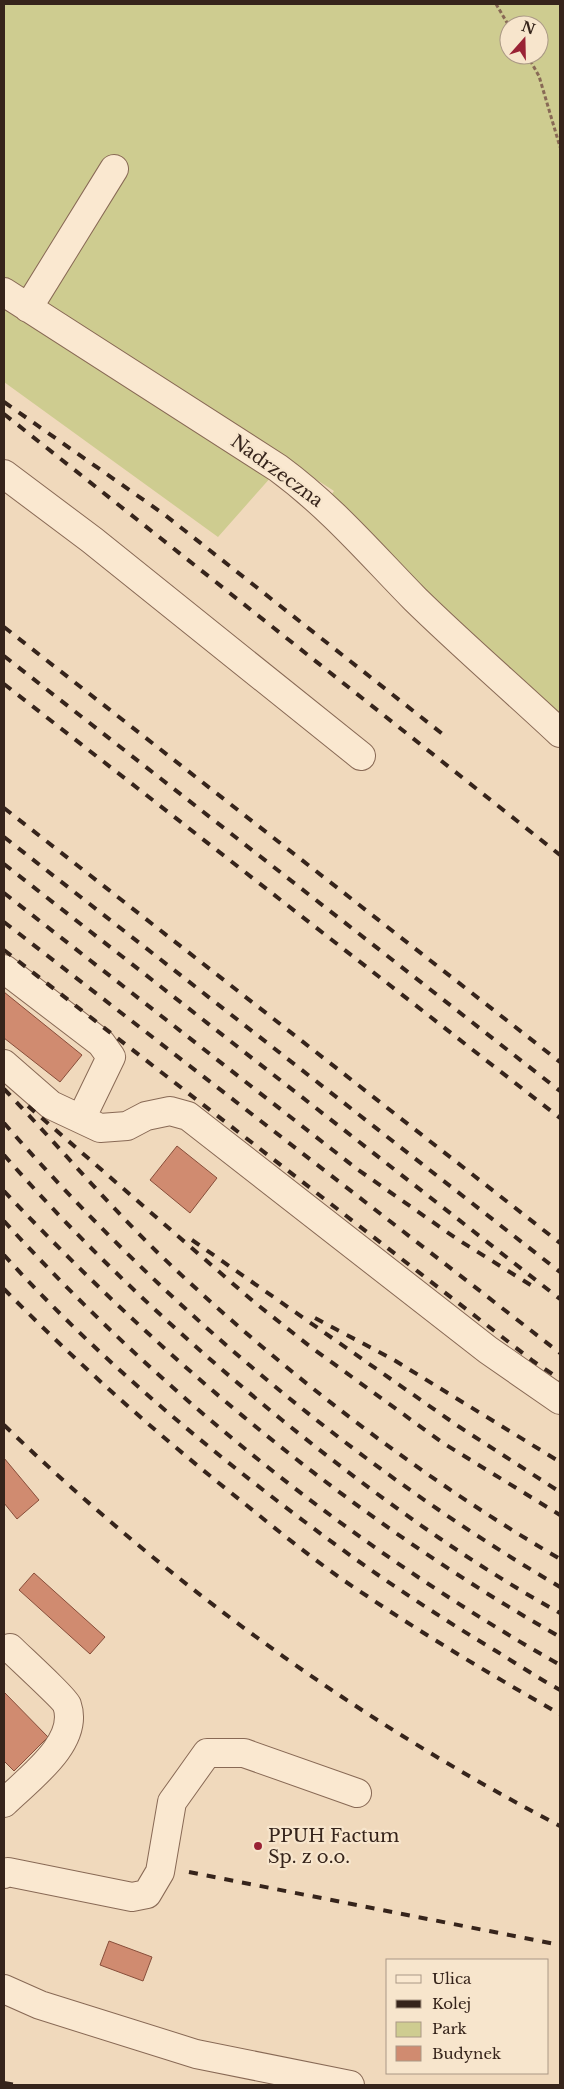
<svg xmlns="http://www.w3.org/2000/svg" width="564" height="2089" font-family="'Libre Baskerville',serif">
<rect width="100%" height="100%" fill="#f0d9bc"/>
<path fill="#cecc90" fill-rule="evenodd" d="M 4,4 L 560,4 L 560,727 L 327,501 L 334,491 L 4,278 ZM 509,25 L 539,25 L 539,55 L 509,55 Z
M 4,305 L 272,476 L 218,537 L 4,382 Z"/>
<path fill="#d08b70" stroke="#884e3a" d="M 4,992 L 82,1055 L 60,1082 L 4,1038 Z
M 177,1146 L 217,1178 L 190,1213 L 150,1180 Z
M 4,1458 L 39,1500 L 17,1519 L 4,1503 Z
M 34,1573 L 105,1637 L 90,1654 L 19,1590 Z
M 4,1692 L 48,1737 L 14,1771 L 4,1761 Z
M 109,1941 L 152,1957 L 143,1981 L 100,1965 Z"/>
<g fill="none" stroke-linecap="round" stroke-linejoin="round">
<g stroke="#886955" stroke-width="30">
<path id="minor" d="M 4,292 L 278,468 C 331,507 369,552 415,599 C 462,645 512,688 560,733
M 28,308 L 114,169
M 4,474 L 92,540 L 361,756
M 4,969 L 101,1043 L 111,1057 L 81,1119
M 4,1064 L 51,1105 L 100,1128 L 127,1126 L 146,1116 L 170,1111 L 188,1116 L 488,1350 L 560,1400
M 4,1803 C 27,1780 80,1743 67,1705 C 64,1698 19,1657 10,1648
M 4,1874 L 8,1872 L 132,1897 L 147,1894 L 160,1872 L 172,1802 L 207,1753 L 244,1753 L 357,1793
M 4,1989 L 40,2005 L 196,2054 L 350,2085"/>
</g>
<path stroke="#886955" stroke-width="3" stroke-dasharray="4 2.5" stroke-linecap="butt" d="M 496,4 L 509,26
M 527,55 L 539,76 L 560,147"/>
<use href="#minor" stroke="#fae8d0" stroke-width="28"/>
<path stroke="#36241b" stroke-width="4" stroke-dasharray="9 9" stroke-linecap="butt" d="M 4,402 L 165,515 L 445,736
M 4,414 L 560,855
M 4,627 L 560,1062
M 4,656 L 560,1091
M 4,684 L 560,1118
M 4,808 L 560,1243
M 4,837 L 560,1272
M 4,864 L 560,1299
M 4,893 L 357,1169 L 457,1239 L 537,1289
M 4,922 L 560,1353
M 4,950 L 533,1361 L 560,1379
M 4,1089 C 55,1142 103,1199 156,1251 C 278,1368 415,1474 560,1559
M 28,1106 L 254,1302 L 312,1348 L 443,1443 L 560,1515
M 4,1123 C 162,1304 353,1465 560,1587
M 4,1155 C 88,1251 183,1339 282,1420 C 370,1491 461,1558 560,1613
M 4,1191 C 167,1364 353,1519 560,1637
M 4,1221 C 162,1395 356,1549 560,1665
M 192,1240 L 458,1426 L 560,1492
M 4,1255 C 101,1362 219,1459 336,1545 C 388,1583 441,1618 496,1651 C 517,1664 538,1678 560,1690
M 4,1289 C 78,1364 157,1434 240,1500 C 281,1533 322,1567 367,1596 C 429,1638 495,1677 560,1714
M 315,1318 L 394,1360 L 560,1462
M 4,1425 C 169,1584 357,1720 560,1826
M 189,1872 L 560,1945
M 4,2083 L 16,2085"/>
</g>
<circle fill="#992234" stroke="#f7e5cc" stroke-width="2" cx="258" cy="1846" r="5"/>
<g text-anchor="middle" stroke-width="4.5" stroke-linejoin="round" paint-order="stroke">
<g font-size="18" fill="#36241b" stroke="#f7e5cc">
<text transform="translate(277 471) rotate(36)" y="6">Nadrzeczna</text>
</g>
<g font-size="18" fill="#36241b" stroke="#f7e5cc" text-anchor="start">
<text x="268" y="1842">PPUH Factum<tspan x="268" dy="21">Sp. z o.o.</tspan></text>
</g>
</g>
<rect width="564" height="2089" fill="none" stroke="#36241b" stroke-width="10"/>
<rect x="386" y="1959" width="162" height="115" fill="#f7e5cc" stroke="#aa9885"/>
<rect x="396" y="1975" width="25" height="8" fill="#fae8d0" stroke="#aa9885"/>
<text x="432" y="1984" font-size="15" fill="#36241b">Ulica</text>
<rect x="396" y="2000" width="25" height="8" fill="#36241b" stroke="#aa9885"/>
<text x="432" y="2009" font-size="15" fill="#36241b">Kolej</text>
<rect x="396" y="2022" width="25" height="15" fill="#cecc90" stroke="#aa9885"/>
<text x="432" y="2034" font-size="15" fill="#36241b">Park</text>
<rect x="396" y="2046" width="25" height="15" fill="#d08b70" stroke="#aa9885"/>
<text x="432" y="2059" font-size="15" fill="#36241b">Budynek</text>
<g transform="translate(524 40) rotate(20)"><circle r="24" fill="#f7e5cc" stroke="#aa9885"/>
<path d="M0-4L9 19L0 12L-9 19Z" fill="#992234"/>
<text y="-8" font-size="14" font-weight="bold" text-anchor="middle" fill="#36241b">N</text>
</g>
</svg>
